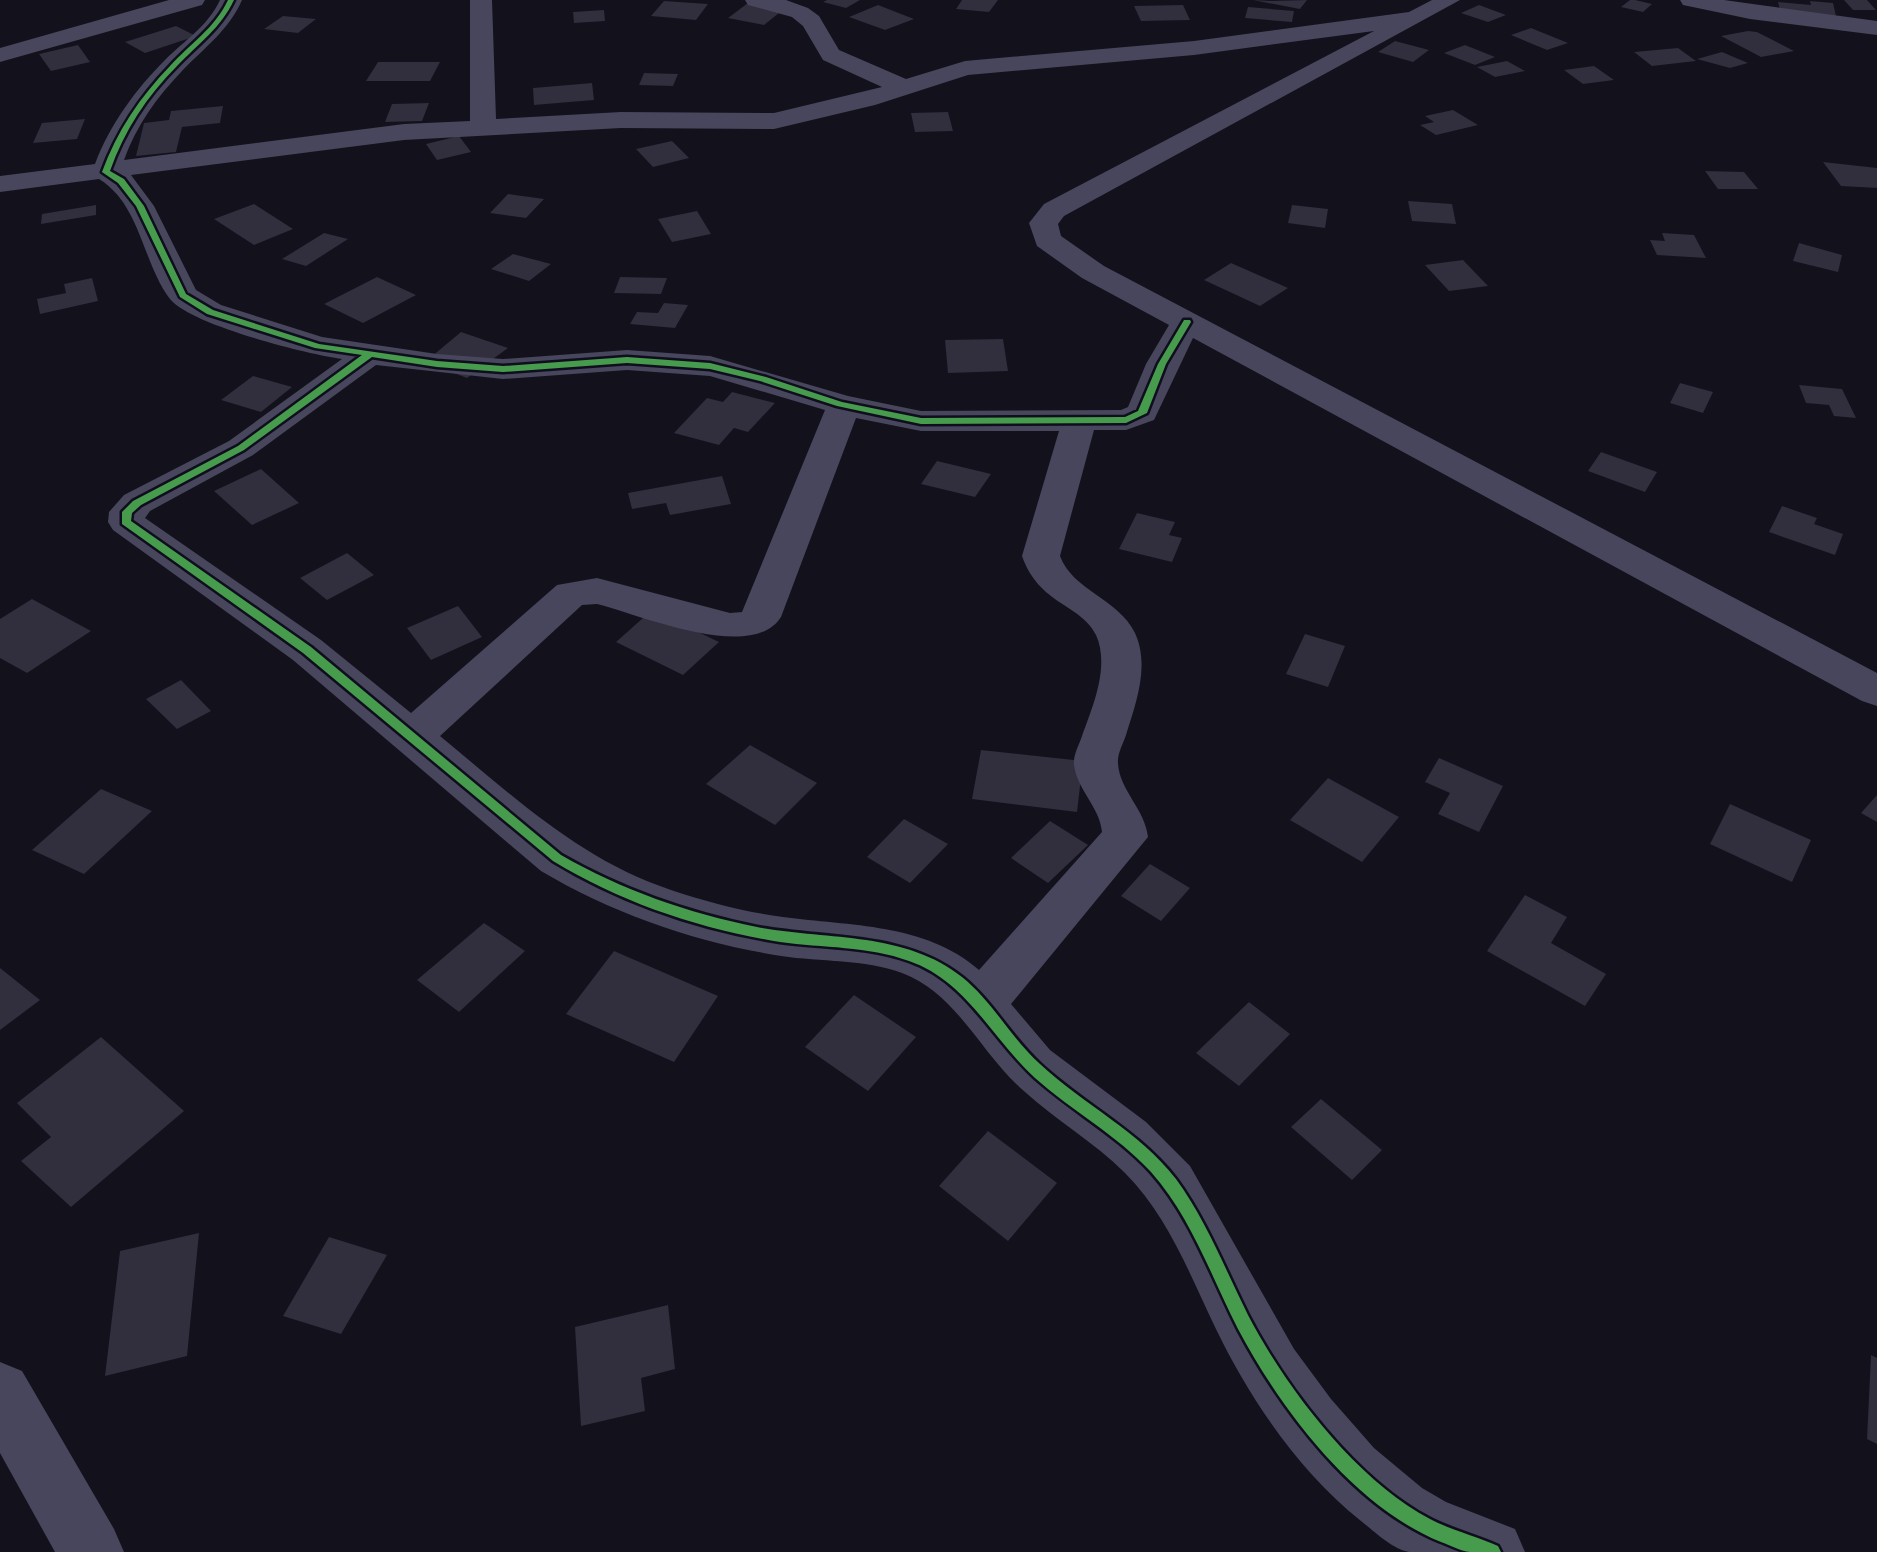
<svg xmlns="http://www.w3.org/2000/svg" width="1877" height="1552" font-family="Cabin,sans-serif">
<rect width="100%" height="100%" fill="#13111b"/>
<path fill="#312e3d" d="M 827,0 L 860,0 L 846,8 L 823,2 Z
M 962,0 L 998,0 L 989,12 L 956,9 Z
M 1253,0 L 1271,1 L 1307,0 L 1300,9 Z
M 1630,0 L 1635,0 L 1652,4 L 1643,12 L 1621,7 Z
M 1844,0 L 1867,0 L 1876,10 L 1853,10 Z
M 664,1 L 708,4 L 696,20 L 651,16 Z
M 1810,1 L 1833,3 L 1836,16 L 1780,10 L 1778,2 L 1811,5 Z
M 748,3 L 784,9 L 764,25 L 728,18 Z
M 878,5 L 914,19 L 885,30 L 849,17 Z
M 1183,5 L 1190,20 L 1141,21 L 1134,6 Z
M 1479,5 L 1506,15 L 1488,22 L 1461,13 Z
M 1248,7 L 1294,11 L 1292,22 L 1245,18 Z
M 604,10 L 605,21 L 574,23 L 573,12 Z
M 283,16 L 316,19 L 298,33 L 264,29 Z
M 176,26 L 196,36 L 145,53 L 125,42 Z
M 1531,28 L 1568,43 L 1547,50 L 1511,35 Z
M 1748,31 L 1757,32 L 1794,51 L 1761,57 L 1721,36 Z
M 1395,41 L 1429,50 L 1413,62 L 1378,52 Z
M 78,45 L 90,62 L 51,71 L 39,54 Z
M 1465,45 L 1495,57 L 1475,65 L 1444,53 Z
M 1678,48 L 1696,61 L 1652,66 L 1634,52 Z
M 1722,52 L 1748,63 L 1730,68 L 1697,59 Z
M 1507,61 L 1525,71 L 1495,77 L 1477,67 Z
M 378,62 L 440,62 L 430,81 L 366,81 Z
M 1594,66 L 1614,80 L 1583,84 L 1564,70 Z
M 644,73 L 678,74 L 673,86 L 639,85 Z
M 592,83 L 594,100 L 534,105 L 533,88 Z
M 429,103 L 422,121 L 385,122 L 392,104 Z
M 223,106 L 220,123 L 182,127 L 176,152 L 136,156 L 144,123 L 169,120 L 171,111 Z
M 1453,110 L 1478,125 L 1436,135 L 1420,125 L 1434,122 L 1425,116 Z
M 948,112 L 953,131 L 915,132 L 911,113 Z
M 85,119 L 77,139 L 33,143 L 42,123 Z
M 459,136 L 471,152 L 437,160 L 426,144 Z
M 672,141 L 689,158 L 653,167 L 636,149 Z
M 1823,162 L 1877,168 L 1877,188 L 1841,186 Z
M 1705,171 L 1744,172 L 1758,189 L 1718,189 Z
M 508,194 L 544,199 L 526,218 L 490,213 Z
M 1408,201 L 1452,204 L 1456,224 L 1412,221 Z
M 254,204 L 293,229 L 254,245 L 214,219 Z
M 96,205 L 96,215 L 41,224 L 42,214 Z
M 1292,205 L 1328,209 L 1325,228 L 1288,223 Z
M 697,211 L 711,234 L 672,242 L 658,219 Z
M 324,233 L 348,239 L 306,266 L 282,259 Z
M 1662,233 L 1694,235 L 1706,258 L 1657,255 L 1650,240 L 1665,241 Z
M 1799,243 L 1842,255 L 1838,272 L 1793,261 Z
M 513,254 L 551,264 L 529,281 L 491,269 Z
M 1463,260 L 1488,286 L 1449,291 L 1425,265 Z
M 1231,263 L 1288,288 L 1260,306 L 1204,280 Z
M 377,277 L 416,295 L 363,323 L 324,304 Z
M 620,277 L 667,278 L 661,294 L 614,293 Z
M 92,278 L 98,301 L 40,314 L 37,299 L 66,293 L 64,284 Z
M 664,303 L 688,305 L 675,328 L 630,324 L 637,312 L 658,313 Z
M 461,332 L 508,348 L 467,378 L 425,362 Z
M 1003,339 L 1008,371 L 948,373 L 945,340 Z
M 253,376 L 292,387 L 261,412 L 221,400 Z
M 1680,383 L 1713,392 L 1703,413 L 1670,403 Z
M 1799,385 L 1842,389 L 1856,418 L 1834,416 L 1829,405 L 1806,403 Z
M 732,392 L 775,403 L 748,432 L 734,428 L 719,445 L 674,433 L 707,398 L 723,402 Z
M 1601,452 L 1657,472 L 1645,492 L 1588,471 Z
M 937,461 L 991,474 L 975,497 L 921,484 Z
M 261,469 L 299,503 L 252,525 L 214,491 Z
M 722,476 L 731,504 L 670,515 L 666,503 L 632,509 L 628,493 Z
M 1782,506 L 1817,518 L 1814,524 L 1843,534 L 1835,555 L 1769,532 Z
M 1137,513 L 1175,522 L 1169,535 L 1182,538 L 1172,562 L 1119,549 Z
M 347,553 L 374,575 L 327,600 L 300,578 Z
M 32,599 L 91,631 L 27,673 L 0,658 L 0,619 Z
M 458,606 L 482,637 L 431,660 L 407,628 Z
M 652,610 L 719,642 L 683,675 L 616,642 Z
M 1305,634 L 1345,646 L 1328,687 L 1286,674 Z
M 181,680 L 211,711 L 177,729 L 146,699 Z
M 750,745 L 817,783 L 775,825 L 706,784 Z
M 981,750 L 1083,761 L 1077,812 L 972,799 Z
M 1439,758 L 1503,786 L 1479,832 L 1438,814 L 1450,793 L 1425,782 Z
M 1328,778 L 1399,817 L 1362,862 L 1290,820 Z
M 101,789 L 152,811 L 84,874 L 32,850 Z
M 1877,795 L 1877,822 L 1861,813 Z
M 1730,804 L 1811,840 L 1792,882 L 1710,844 Z
M 904,819 L 948,844 L 910,883 L 867,857 Z
M 1050,821 L 1088,845 L 1048,883 L 1011,858 Z
M 1150,864 L 1190,888 L 1161,921 L 1121,896 Z
M 1525,895 L 1567,917 L 1551,943 L 1606,974 L 1585,1006 L 1487,951 Z
M 484,923 L 525,951 L 459,1012 L 417,980 Z
M 614,951 L 718,996 L 674,1062 L 566,1014 Z
M 0,968 L 40,1000 L 0,1030 Z
M 854,995 L 916,1037 L 868,1091 L 805,1047 Z
M 1249,1002 L 1290,1034 L 1239,1086 L 1196,1053 Z
M 101,1037 L 184,1111 L 71,1207 L 21,1161 L 51,1137 L 17,1103 Z
M 1321,1099 L 1382,1150 L 1352,1180 L 1291,1127 Z
M 988,1131 L 1057,1183 L 1008,1241 L 939,1186 Z
M 199,1233 L 187,1356 L 105,1376 L 120,1251 Z
M 329,1237 L 387,1255 L 341,1334 L 283,1316 Z
M 668,1305 L 675,1369 L 641,1378 L 645,1411 L 581,1426 L 575,1327 Z
M 1871,1355 L 1877,1358 L 1877,1444 L 1867,1439 Z"/>
<g fill="none" stroke-linecap="round" stroke-linejoin="round">
<path fill="#47465c" fill-rule="evenodd" d="M 169,0 L 205,0 L 202,5 L 0,62 L 0,48 Z
M 220,0 L 242,0 C 229,30 204,48 182,71 C 157,97 136,126 124,160 L 404,124 L 470,121 L 470,0 L 492,0 L 496,119 L 621,112 L 774,113 L 882,87 L 823,60 L 803,26 L 792,17 L 748,5 L 745,0 L 786,0 L 808,8 L 819,16 L 839,50 L 906,79 L 965,61 L 1194,41 L 1409,12 L 1432,0 L 1460,0 L 1064,216 L 1058,224 L 1061,236 L 1104,266 L 1877,673 L 1877,706 L 1862,701 L 1193,338 L 1154,420 L 1126,430 L 1094,430 L 1060,556 C 1073,591 1118,598 1135,633 C 1150,666 1136,703 1126,735 C 1123,744 1117,754 1118,764 C 1120,791 1145,809 1148,837 L 1011,1004 L 1050,1050 L 1146,1122 L 1190,1166 L 1294,1349 L 1331,1399 L 1374,1448 L 1422,1488 L 1446,1502 L 1515,1529 L 1525,1552 C 1495,1552 1436,1552 1409,1552 C 1392,1549 1374,1531 1361,1521 C 1299,1472 1249,1398 1215,1327 C 1189,1273 1168,1216 1125,1173 C 1094,1142 1057,1121 1025,1092 C 981,1055 958,994 902,973 C 864,959 821,962 781,956 C 698,943 613,914 541,871 L 293,660 L 113,530 L 108,522 L 109,512 L 124,495 L 229,441 L 342,359 C 306,354 191,325 170,299 C 142,262 141,205 99,179 L 0,192 L 0,176 L 95,164 C 110,124 136,89 165,60 C 185,40 208,26 220,0 ZM 1374,31 L 1044,204 L 1029,223 L 1037,246 L 1082,278 L 1169,325 L 1146,364 L 1128,407 L 1121,410 L 921,411 L 848,396 L 710,356 L 627,350 L 503,359 L 437,354 L 322,337 L 221,305 L 196,290 L 154,206 L 131,175 L 404,140 L 621,128 L 774,129 L 875,105 L 968,75 L 1194,55 ZM 376,365 L 503,379 L 627,370 L 710,376 L 825,410 L 742,612 L 730,613 L 597,578 L 557,585 L 411,713 L 321,640 L 145,518 L 150,511 L 253,455 ZM 856,418 L 921,431 L 1059,431 L 1022,556 C 1039,605 1081,604 1096,635 C 1110,666 1093,706 1082,736 C 1079,745 1073,755 1074,765 C 1077,790 1100,807 1102,832 L 979,970 C 926,923 849,926 783,917 C 745,912 707,902 671,890 C 580,860 513,796 440,736 L 582,605 L 597,604 C 641,615 752,663 781,617 Z
M 1680,0 L 1724,0 L 1877,21 L 1877,35 L 1750,19 L 1683,5 Z
M 0,1362 L 22,1371 L 114,1529 L 124,1552 L 55,1552 L 0,1453 Z"/>
<g stroke="#100d1f" stroke-width="5">
<path id="cycleway" d="M 228,0 L 234,0 C 221,28 198,44 177,66 C 147,96 124,131 110,171 L 124,179 L 144,206 L 186,294 L 213,310 L 319,344 L 437,361 L 503,366 L 627,357 L 710,363 L 766,377 L 842,402 L 921,418 L 1125,417 L 1138,411 L 1158,364 L 1184,320 L 1190,320 L 1191,322 L 1166,364 L 1147,413 L 1126,423 L 921,424 L 837,406 L 760,381 L 710,369 L 627,363 L 503,372 L 437,367 L 372,357 L 244,450 L 141,505 L 132,513 L 131,521 L 311,647 L 561,855 C 622,890 688,913 757,927 C 825,940 905,931 962,977 C 993,1002 1011,1038 1040,1064 C 1084,1105 1139,1131 1176,1179 C 1206,1220 1225,1269 1248,1315 C 1286,1388 1356,1480 1430,1519 C 1451,1530 1476,1536 1498,1546 L 1501,1552 C 1491,1552 1480,1552 1470,1552 C 1460,1551 1450,1545 1441,1542 C 1354,1507 1281,1410 1238,1329 C 1211,1276 1191,1217 1151,1172 C 1117,1135 1072,1111 1035,1078 C 992,1039 967,981 909,961 C 868,946 823,948 780,942 C 700,929 622,903 553,861 L 303,653 L 122,524 L 122,512 L 133,501 L 238,446 L 362,355 L 315,348 L 207,314 L 180,297 L 136,206 L 118,183 L 102,172 C 117,131 140,97 170,66 C 190,44 215,28 228,0 Z"/>
</g>
<use href="#cycleway" fill="#469c4c" fill-rule="evenodd"/>
</g>
</svg>
